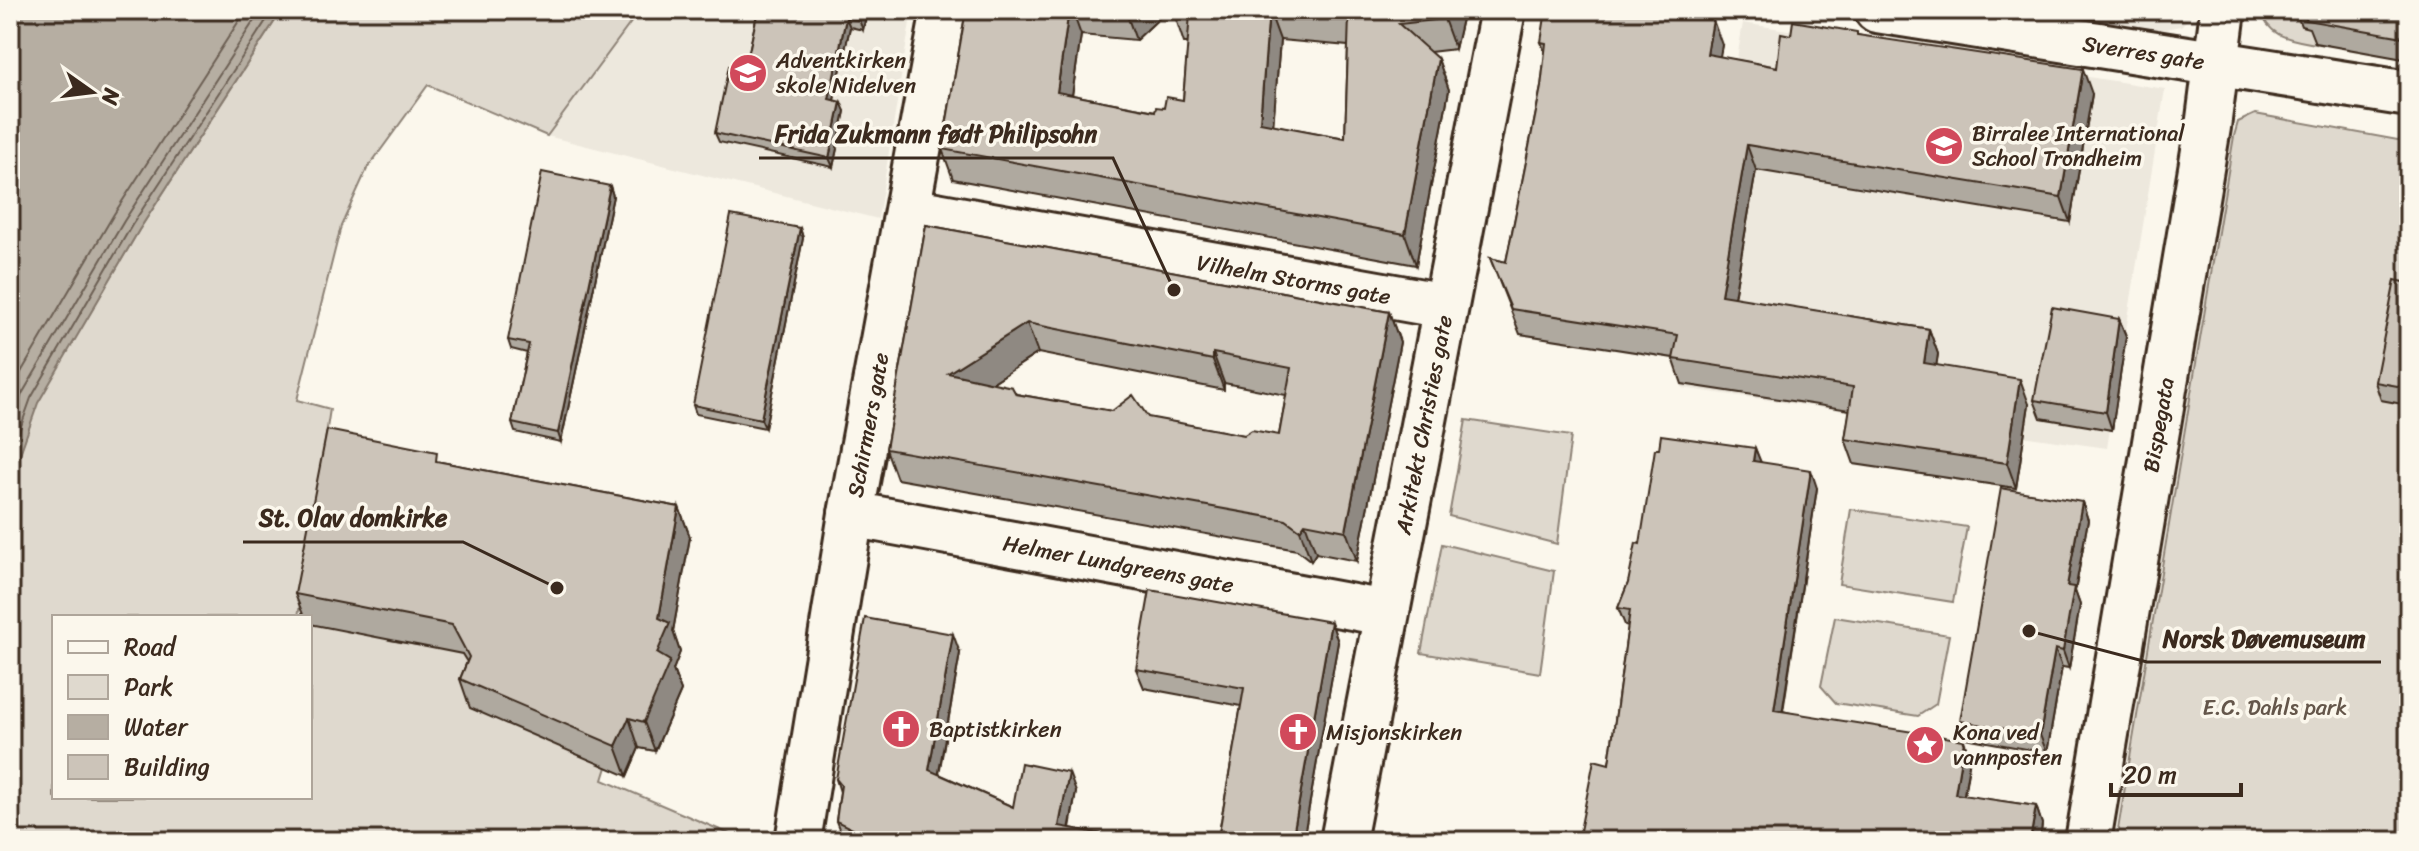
<svg xmlns="http://www.w3.org/2000/svg" width="2419" height="851" font-family="Sriracha,sans-serif">
<rect width="100%" height="100%" fill="#fbf7ec"/>
<filter id="ink" filterUnits="userSpaceOnUse"><feTurbulence type="fractalNoise" baseFrequency=".0125" numOctaves="2"/><feDisplacementMap in="SourceGraphic" scale="16" xChannelSelector="R" yChannelSelector="G"/><feConvolveMatrix kernelMatrix="1 2 1 2 8 2 1 2 1" color-interpolation-filters="sRGB"/></filter>
<g filter="url(#ink)">
<path fill="#ede8dd" d="M 640,10 L 912,10 L 878,219 L 547,136 Z
M 2017,10 L 2197,10 L 2181,26 L 2150,32 Z
M 1743,23 L 2165,89 L 2107,448 L 1682,388 Z"/>
<path fill="#dfd9ce" stroke="#8d8276" stroke-width="2" d="M 282,10 L 640,10 L 547,136 L 428,85 L 367,169 L 341,226 L 297,400 L 330,409 L 298,617 L 54,617 L 54,797 L 310,797 L 310,624 L 391,630 L 389,640 L 416,645 L 456,639 L 607,767 L 603,780 L 746,841 L 10,841 L 10,482 L 37,403 L 139,230 Z
M 2260,10 L 2305,10 L 2302,26 L 2319,29 L 2316,44 C 2290,39 2269,38 2260,10 Z
M 2255,114 L 2409,142 L 2409,841 L 2116,841 L 2234,136 L 2238,122 Z
M 1466,420 L 1571,436 L 1557,544 L 1449,516 Z
M 1851,509 L 1967,527 L 1953,602 L 1839,584 Z
M 1442,544 L 1554,571 L 1540,673 L 1421,653 Z
M 1835,617 L 1949,635 L 1936,704 L 1918,716 L 1836,703 L 1821,686 Z"/>
<path fill="#b6aea2" stroke="#85796d" stroke-width="2" d="M 10,10 L 282,10 L 139,230 L 38,403 L 10,482 Z"/>
<g fill="none" stroke-linecap="round" stroke-linejoin="round">
<path stroke="#6c5f53" stroke-width="2" d="M 10,391 L 114,214 L 246,10
M 10,427 L 22,394 L 124,221 L 261,10
M 10,457 L 31,398 L 132,225 L 273,10"/>
<g stroke="#3b2a1e" stroke-width="50">
<g id="minor">
<path id="s1" d="M 1877,10 L 2409,94"/>
<path id="s2" d="M 908,210 L 1445,306"/>
<path id="s3" d="M 851,514 L 1385,613"/>
<path id="s4" d="M 798,841 L 851,514 L 944,10"/>
<path id="s5" d="M 1343,841 L 1503,10"/>
<path id="s6" d="M 2088,841 L 2208,127 L 2223,10"/>
</g>
</g>
<use href="#minor" stroke="#fbf7ec" stroke-width="44"/>
</g>
<path fill="#afa99f" stroke="#3b2a1e" stroke-width="2" fill-rule="evenodd" d="M 758,10 L 867,10 L 863,30 L 850,27 L 834,100 L 845,111 L 833,167 L 719,142 L 715,133 L 745,70 Z
M 966,10 L 1168,10 L 1136,40 L 1081,35 L 1072,95 L 1155,111 L 1183,100 L 1188,43 L 1184,43 L 1173,10 L 1464,10 L 1455,49 L 1430,52 L 1438,59 L 1449,90 L 1416,265 L 953,179 L 942,149 ZM 1280,40 L 1348,46 L 1345,138 L 1273,125 Z
M 2295,10 L 2409,10 L 2409,60 L 2315,43 L 2309,28 L 2301,26 Z
M 1791,35 L 1858,35 L 2092,94 L 2070,222 L 1756,170 L 1734,298 L 1929,329 L 1938,354 L 1936,365 L 2029,404 L 2016,488 L 1854,464 L 1845,439 L 1850,410 L 1682,384 L 1673,358 L 1520,334 L 1490,258 L 1506,262 L 1541,87 L 1545,53 L 1541,42 L 1722,45 L 1719,57 L 1777,67 Z
M 610,186 L 613,196 L 561,442 L 515,432 L 512,423 L 527,353 L 511,349 L 508,340 Z
M 926,225 L 1389,312 L 1400,342 L 1357,561 L 1316,553 L 1311,561 L 1297,550 L 897,479 L 886,449 ZM 1038,353 L 1224,390 L 1224,383 L 1286,395 L 1279,435 L 1244,435 L 1016,394 L 992,383 Z
M 800,228 L 803,238 L 765,428 L 696,414 L 693,405 Z
M 2409,283 L 2409,436 L 2405,425 L 2408,405 L 2381,400 L 2375,382 Z
M 2119,319 L 2126,336 L 2112,430 L 2041,418 L 2034,400 Z
M 1755,448 L 1760,462 L 1817,488 L 1783,711 L 1970,758 L 1964,796 L 2036,806 L 2042,824 L 2040,841 L 1578,841 L 1609,764 L 1628,626 L 1625,625 L 1618,608 L 1628,583 L 1640,544 Z
M 441,462 L 679,507 L 690,537 L 673,631 L 680,652 L 673,670 L 681,691 L 655,751 L 639,748 L 627,776 L 470,708 L 460,679 L 467,662 L 462,654 L 310,624 L 310,617 L 304,617 L 295,594 Z
M 2082,502 L 2088,520 L 2075,591 L 2080,605 L 2069,668 L 2062,667 L 2047,753 L 1966,738 L 1960,721 Z
M 1331,622 L 1338,642 L 1303,841 L 1196,841 L 1218,839 L 1241,706 L 1144,688 L 1136,669 Z
M 960,653 L 939,774 L 1013,807 L 1076,792 L 1070,828 L 1140,841 L 844,841 L 836,821 L 840,792 L 836,779 Z"/>
<path fill="#8f8982" stroke="#3b2a1e" stroke-width="2" d="M 861,10 L 867,10 L 863,30 L 859,20 Z
M 1069,10 L 1072,10 L 1081,35 L 1068,122 L 1057,92 Z
M 1125,10 L 1168,10 L 1136,40 Z
M 1269,10 L 1280,40 L 1271,153 L 1260,122 Z
M 1446,10 L 1464,10 L 1455,49 L 1444,19 Z
M 846,18 L 850,27 L 832,109 L 829,99 Z
M 1713,20 L 1722,45 L 1716,79 L 1707,54 Z
M 1438,59 L 1449,90 L 1416,265 L 1405,234 Z
M 2083,69 L 2092,94 L 2070,222 L 2061,197 Z
M 841,102 L 845,111 L 833,167 L 829,158 Z
M 1747,145 L 1756,170 L 1730,320 L 1721,295 Z
M 610,186 L 613,196 L 561,442 L 558,433 Z
M 800,228 L 803,238 L 765,428 L 761,419 Z
M 1389,312 L 1400,342 L 1357,561 L 1346,531 Z
M 2119,319 L 2126,336 L 2112,430 L 2106,412 Z
M 1027,323 L 1038,353 L 959,404 L 948,373 Z
M 1929,329 L 1938,354 L 1933,388 L 1924,363 Z
M 1213,353 L 1224,383 L 1224,390 L 1213,360 Z
M 2020,379 L 2029,404 L 2016,488 L 2007,463 Z
M 1755,448 L 1762,465 L 1753,461 Z
M 1811,470 L 1817,488 L 1780,727 L 1774,710 Z
M 2082,502 L 2088,520 L 2075,591 L 2080,605 L 2069,668 L 2063,651 L 2067,586 Z
M 679,507 L 690,537 L 673,631 L 680,652 L 673,670 L 681,691 L 655,751 L 644,722 L 657,653 L 659,618 Z
M 1305,523 L 1316,553 L 1311,561 L 1300,530 Z
M 1331,622 L 1338,642 L 1303,841 L 1292,841 Z
M 953,634 L 960,653 L 936,789 L 929,770 Z
M 2055,649 L 2062,667 L 2047,753 L 2040,735 Z
M 629,718 L 639,748 L 627,776 L 616,746 Z
M 1964,740 L 1970,758 L 1961,812 L 1955,794 Z
M 1069,773 L 1076,792 L 1067,841 L 1059,826 Z
M 2036,806 L 2042,824 L 2040,841 L 2030,841 Z"/>
<path fill="#ccc4b9" stroke="#3b2a1e" stroke-width="2" fill-rule="evenodd" d="M 758,10 L 861,10 L 859,20 L 846,18 L 829,99 L 841,102 L 829,158 L 715,133 L 729,66 L 745,70 Z
M 966,10 L 1069,10 L 1057,92 L 1155,111 L 1156,107 L 1164,108 L 1166,97 L 1183,100 L 1190,14 L 1173,12 L 1173,10 L 1269,10 L 1260,122 L 1345,138 L 1349,16 L 1276,10 L 1446,10 L 1444,19 L 1399,24 L 1438,59 L 1405,234 L 942,149 Z
M 1546,10 L 1705,10 L 1713,20 L 1707,54 L 1777,67 L 1781,33 L 1791,35 L 1793,21 L 1857,32 L 1857,35 L 2083,69 L 2061,197 L 1747,145 L 1721,295 L 1929,329 L 1924,363 L 2020,379 L 2007,463 L 1845,439 L 1853,387 L 1673,359 L 1678,335 L 1511,309 L 1490,258 L 1506,262 L 1541,87 L 1546,43 L 1541,42 Z
M 2308,10 L 2409,10 L 2409,38 L 2306,20 Z
M 542,172 L 610,186 L 558,433 L 512,423 L 529,344 L 508,340 Z
M 731,215 L 800,228 L 761,419 L 693,405 Z
M 926,225 L 1389,312 L 1346,531 L 1305,523 L 1300,530 L 1286,520 L 886,449 ZM 1027,323 L 1213,360 L 1213,353 L 1291,368 L 1279,435 L 1252,430 L 1244,435 L 1148,417 L 1133,395 L 1112,411 L 1016,394 L 1012,387 L 948,373 Z
M 2395,280 L 2409,283 L 2409,388 L 2375,382 Z
M 2052,307 L 2119,319 L 2106,412 L 2034,400 Z
M 2409,401 L 2409,425 L 2405,425 Z
M 327,430 L 437,452 L 436,461 L 679,507 L 659,618 L 670,623 L 657,653 L 670,661 L 644,722 L 629,718 L 616,746 L 460,679 L 469,657 L 452,625 L 295,594 Z
M 1661,435 L 1755,448 L 1753,461 L 1811,470 L 1774,710 L 1964,740 L 1955,794 L 2036,806 L 2030,841 L 1578,841 L 1594,760 L 1609,764 L 1630,610 L 1618,608 L 1628,583 L 1636,543 L 1640,544 L 1655,449 L 1659,449 Z
M 2001,488 L 2082,502 L 2067,586 L 2074,587 L 2063,651 L 2055,649 L 2040,735 L 1960,721 Z
M 1150,590 L 1331,622 L 1292,841 L 1196,841 L 1197,835 L 1218,839 L 1244,688 L 1136,669 Z
M 865,618 L 953,634 L 929,770 L 1013,807 L 1021,763 L 1069,773 L 1059,826 L 1140,841 L 871,841 L 869,837 L 836,821 L 841,785 L 836,779 Z"/>
</g>
<defs>
<g id="school-disc" transform="scale(2)"><circle r="9.5" fill="#d1495b" stroke="#fbf7ec"/><path d="M0-5L7-2L0 1L-7-2ZM-4 1L0 2.5L4 1V4Q0 6-4 4Z" fill="#fff"/></g>
<g id="church-disc" transform="scale(2)"><circle r="9.5" fill="#d1495b" stroke="#fbf7ec"/><path d="M-1.2-6h2.4v3.5h3.3v2.4h-3.3V6h-2.4V-.1h-3.3v-2.4h3.3Z" fill="#fff"/></g>
<g id="sight-disc" transform="scale(2)"><circle r="9.5" fill="#d1495b" stroke="#fbf7ec"/><path d="M0-6L1.8-2.2L6-1.7L2.9 1.2L3.7 5.4L0 3.3L-3.7 5.4L-2.9 1.2L-6-1.7L-1.8-2.2Z" fill="#fff"/></g>
</defs>
<g fill-rule="evenodd">
<use href="#school-disc" x="748" y="73"/>
<use href="#school-disc" x="1944" y="146"/>
<use href="#church-disc" x="901" y="729"/>
<use href="#church-disc" x="1298" y="732"/>
<use href="#sight-disc" x="1925" y="745"/>
</g>
<g text-anchor="middle" stroke-width="7" stroke-linejoin="round" paint-order="stroke">
<g font-size="22" fill="#3b2a1e" stroke="#fbf7ec">
<text dy="8" stroke="none"><textPath href="#s1" startOffset="270">Sverres gate</textPath></text>
<text dy="8" stroke="none"><textPath href="#s2" startOffset="392">Vilhelm Storms gate</textPath></text>
<text dy="8" stroke="none"><textPath href="#s4" startOffset="422">Schirmers gate</textPath></text>
<text dy="8" stroke="none"><textPath href="#s5" startOffset="424">Arkitekt Christies gate</textPath></text>
<text dy="8" stroke="none"><textPath href="#s6" startOffset="422">Bispegata</textPath></text>
<text dy="8" stroke="none"><textPath href="#s3" startOffset="272">Helmer Lundgreens gate</textPath></text>
</g>
<g font-size="22" fill="#3b2a1e" stroke="#fbf7ec" text-anchor="start">
<text x="776" y="68">Adventkirken<tspan x="776" dy="25">skole Nidelven</tspan></text>
<text x="1972" y="141">Birralee International<tspan x="1972" dy="25">School Trondheim</tspan></text>
<text x="929" y="737">Baptistkirken</text>
<text x="1326" y="740">Misjonskirken</text>
<text x="1953" y="740">Kona ved<tspan x="1953" dy="25">vannposten</tspan></text>
</g>
<g font-size="22" fill="#64564a" stroke="#fbf7ec">
<text x="2275" y="715">E.C. Dahls park</text>
</g>
</g>
<path fill="none" stroke="#3b2a1e" stroke-width="3" d="M1174 290L1113 158H759M557 588L463 542H243M2029 631L2147 662H2381"/>
<g fill="#3b2a1e" stroke="#fbf7ec" stroke-width="3">
<circle cx="1174" cy="290" r="8"/>
<circle cx="557" cy="588" r="8"/>
<circle cx="2029" cy="631" r="8"/>
</g>
<g font-size="24" text-anchor="middle" font-weight="bold" fill="#3b2a1e" stroke="#fbf7ec" stroke-width="7" stroke-linejoin="round" paint-order="stroke">
<text x="936" y="142">Frida Zukmann født Philipsohn</text>
<text x="353" y="526">St. Olav domkirke</text>
<text x="2264" y="647">Norsk Døvemuseum</text>
</g>
<rect width="2419" height="851" fill="none" stroke="#fbf7ec" stroke-width="40"/>
<rect x="20" y="20" width="2379" height="811" fill="none" stroke="#3b2a1e" stroke-width="3" filter="url(#ink)"/>
<rect x="52" y="615" width="260" height="184" fill="#fbf7ec" stroke="#aea59a" stroke-width="2"/>
<rect x="68" y="641" width="40" height="12" fill="#fbf7ec" stroke="#aea59a" stroke-width="2"/>
<text x="124" y="655" font-size="24" fill="#3b2a1e">Road</text>
<rect x="68" y="675" width="40" height="24" fill="#dfd9ce" stroke="#aea59a" stroke-width="2"/>
<text x="124" y="695" font-size="24" fill="#3b2a1e">Park</text>
<rect x="68" y="715" width="40" height="24" fill="#b6aea2" stroke="#aea59a" stroke-width="2"/>
<text x="124" y="735" font-size="24" fill="#3b2a1e">Water</text>
<rect x="68" y="755" width="40" height="24" fill="#ccc4b9" stroke="#aea59a" stroke-width="2"/>
<text x="124" y="775" font-size="24" fill="#3b2a1e">Building</text>
<g transform="translate(92 92) rotate(104)" stroke="#fbf7ec" stroke-width="6" paint-order="stroke">
<path d="M0-6L14 30L0 20L-14 30Z" fill="#3b2a1e"/>
<text y="-12" font-size="22" font-weight="bold" text-anchor="middle" fill="#3b2a1e">N</text>
</g>
<path d="M2111 783v12h130v-12" fill="none" stroke="#3b2a1e" stroke-width="4"/>
<text x="2123" y="783" font-size="24" fill="#3b2a1e" stroke="#fbf7ec" stroke-width="6" paint-order="stroke">20 m</text>
</svg>
